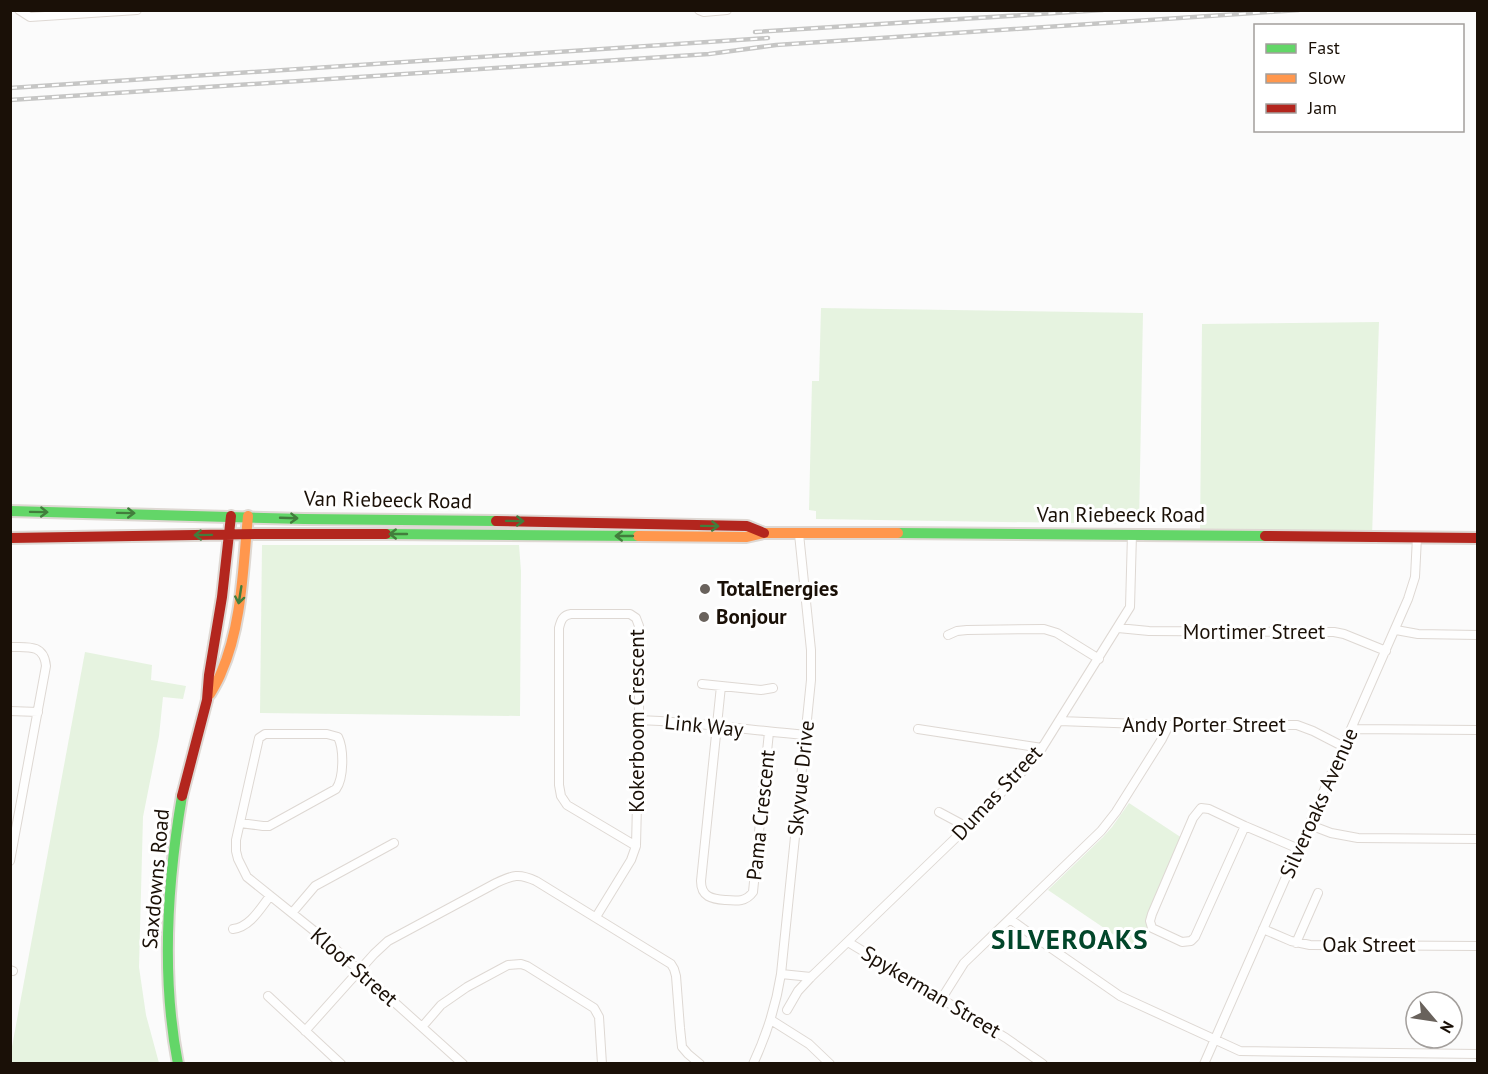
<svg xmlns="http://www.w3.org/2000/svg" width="1488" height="1074" font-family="'PT Sans',sans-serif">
<rect width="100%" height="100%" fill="#fbfbfb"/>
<path fill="#e6f3e0" d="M 821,308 L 1143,313 L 1139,524 L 816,519 L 816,511 L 809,510 L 812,381 L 819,381 Z
M 1379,322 L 1372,537 L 1200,535 L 1202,324 Z
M 262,545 L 519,545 L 521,571 L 520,716 L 260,713 Z
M 85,652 L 152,665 L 151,680 L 186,686 L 183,699 L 163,697 L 159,736 L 143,817 L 139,967 L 146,1015 L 159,1063 L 11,1063 L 11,1052 Z
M 1129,803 L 1182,838 L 1146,919 L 1149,930 L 1147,933 L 1139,930 L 1132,947 L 1048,890 L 1103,837 L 1112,827 Z"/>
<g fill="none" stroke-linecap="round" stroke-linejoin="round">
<g stroke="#ded8d3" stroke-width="10">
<path id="street" d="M 19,10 L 30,17 L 137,10
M 699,10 L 704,12 L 727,10
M 1118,628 L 1149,631 L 1334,632 L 1344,634 L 1386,651
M 1396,630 L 1418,634 L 1478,635
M 948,635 L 957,631 L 967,630 L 1044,629 L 1057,633 L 1099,659
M 10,647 C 28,647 44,644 46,666 L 10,861
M 702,684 L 761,690 L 773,688
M 721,686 L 701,881 C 701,897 712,899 725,900 C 737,901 746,902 753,892 L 769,732
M 10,711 L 38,712
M 639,720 C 695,722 750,730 805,735
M 1059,721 L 1169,725 L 1297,725 L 1313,731 L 1344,747
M 918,729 L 1042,748
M 1352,729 L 1478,730
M 939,812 L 967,827
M 240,823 L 263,826 L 269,826 L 336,789 C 344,778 344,749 338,737 L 327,734 L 265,734 L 259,738 L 236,840 L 236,851 L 238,859 L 247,877 L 323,938 L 463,1064
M 1310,825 L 1331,833 L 1358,838 L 1478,839
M 1245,826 L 1195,937 L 1191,941 L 1182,942 L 1152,928 L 1150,921 L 1152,914 L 1193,818 L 1201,808 L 1209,809 L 1245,826 L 1299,849
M 292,913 L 315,886 L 394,843
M 596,917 L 631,860 L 636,846 L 639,720 L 639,626 L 636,618 L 630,614 L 571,614 C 563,615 561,620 559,628 L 559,785 L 561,796 L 567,805 L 636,846
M 1010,919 L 1032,935 L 1120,996 L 1240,1051 L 1478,1054
M 233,929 C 250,927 260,909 270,896
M 1263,929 L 1291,941 L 1310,945 L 1478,946
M 848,942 L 1006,1038 L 1043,1064
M 1296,943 L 1318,893
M 10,970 L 13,971
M 781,974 L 811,977
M 268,996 L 341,1064
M 942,998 L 964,963 L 1101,831 L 1116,812 L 1162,739 L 1169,725
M 787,1010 L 798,991 L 811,977 L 967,827 L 1025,769 L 1042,748 L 1130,607 L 1132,534
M 771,1020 L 809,1044 L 830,1064
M 422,1027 L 441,1005 L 467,987 L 508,965 L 521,964 L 527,966 L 594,1008 L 599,1017 L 602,1064
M 305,1031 L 374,954 L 388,941 L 496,883 C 513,875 519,873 536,881 L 671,964 L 674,969 L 676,976 L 680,1028 L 682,1047 L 688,1054 L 700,1064
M 753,1064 C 767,1034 776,1006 781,974 L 811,680 L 811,650 L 799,534
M 1204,1064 L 1408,599 L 1415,577 L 1417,537"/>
</g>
<g stroke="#ded8d3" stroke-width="14">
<path id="fast" d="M 10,511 L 304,519 L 496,521
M 898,533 L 1265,536
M 386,534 L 638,536
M 178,1064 C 161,976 167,884 182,796"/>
</g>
<g stroke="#ded8d3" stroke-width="14">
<path id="slow" d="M 638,536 L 746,537 L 764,533 L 898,533
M 210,694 C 214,687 218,681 221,673 C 242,626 243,567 248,516"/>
</g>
<g stroke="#ded8d3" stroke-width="14">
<path id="jam" d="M 496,521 L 747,526 L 764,533
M 1265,536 L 1478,538
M 10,538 L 257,534 L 386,534
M 182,796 L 207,700 L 209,675 L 222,597 L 231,516"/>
</g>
<use href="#street" stroke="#fefefe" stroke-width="8"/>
<use href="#fast" stroke="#63d668" stroke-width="10"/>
<use href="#slow" stroke="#ff974d" stroke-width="10"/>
<use href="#jam" stroke="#b3261e" stroke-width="10"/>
<g stroke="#c6c6c5" stroke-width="4.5">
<path id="rail" d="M 755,32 L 1103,10
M 10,88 L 768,38
M 10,100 L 709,54 L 776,45 L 1299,10"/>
</g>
<use href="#rail" stroke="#fff" stroke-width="2" stroke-dasharray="7" stroke-linecap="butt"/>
</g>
<defs><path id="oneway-shaft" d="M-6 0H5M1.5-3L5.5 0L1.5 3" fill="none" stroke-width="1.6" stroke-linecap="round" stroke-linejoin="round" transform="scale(1.5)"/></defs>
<g stroke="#427d3c">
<use href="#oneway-shaft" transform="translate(39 512) rotate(1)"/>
<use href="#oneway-shaft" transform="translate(126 513) rotate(1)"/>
<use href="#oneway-shaft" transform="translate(289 518) rotate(2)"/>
<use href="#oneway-shaft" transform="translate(515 521) rotate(1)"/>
<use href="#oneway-shaft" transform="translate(710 526) rotate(1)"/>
<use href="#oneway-shaft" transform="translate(398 534) rotate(180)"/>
<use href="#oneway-shaft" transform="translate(203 535) rotate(179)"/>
<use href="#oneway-shaft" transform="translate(624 536) rotate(-180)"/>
<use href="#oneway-shaft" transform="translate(240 595) rotate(99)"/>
</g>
<g fill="#69625c" stroke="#fff" stroke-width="2">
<circle cx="705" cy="589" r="6"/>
<circle cx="704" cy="617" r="6"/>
</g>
<g text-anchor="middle" stroke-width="6" stroke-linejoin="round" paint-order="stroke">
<g font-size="21" fill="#1a1007" stroke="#fff">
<text transform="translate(388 500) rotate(1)" y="7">Van Riebeeck Road</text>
<text x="1121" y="522">Van Riebeeck Road</text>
<text x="1254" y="639">Mortimer Street</text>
<text transform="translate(637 721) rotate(-90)" y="7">Kokerboom Crescent</text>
<text x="1204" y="732">Andy Porter Street</text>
<text transform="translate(704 726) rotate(6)" y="7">Link Way</text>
<text transform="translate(801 778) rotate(-84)" y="7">Skyvue Drive</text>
<text transform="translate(997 793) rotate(-47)" y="7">Dumas Street</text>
<text transform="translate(1319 803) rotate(-66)" y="7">Silveroaks Avenue</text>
<text transform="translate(761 815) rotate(-84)" y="7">Pama Crescent</text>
<text transform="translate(156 879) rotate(-85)" y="7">Saxdowns Road</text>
<text x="1369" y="952">Oak Street</text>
<text transform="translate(354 967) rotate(41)" y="7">Kloof Street</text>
<text transform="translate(931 992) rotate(31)" y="7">Spykerman Street</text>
</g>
<g font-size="21" font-weight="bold" fill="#1a1007" stroke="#fff" text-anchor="start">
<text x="717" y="596">TotalEnergies</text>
<text x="716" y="624">Bonjour</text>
</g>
<g font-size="27" font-weight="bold" letter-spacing="1.5" fill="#02462a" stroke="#fff">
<text x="1070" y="949">SILVEROAKS</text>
</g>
</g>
<rect width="1488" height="1074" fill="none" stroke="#1a1007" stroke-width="24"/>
<rect x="1254" y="24" width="210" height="108" fill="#ffffff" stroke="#a39f9c" stroke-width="1.5"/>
<rect x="1266" y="44" width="30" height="9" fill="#63d668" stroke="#a39f9c" stroke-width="1.5"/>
<text x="1308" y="54" font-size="18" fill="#1a1007">Fast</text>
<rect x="1266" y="74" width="30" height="9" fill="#ff974d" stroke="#a39f9c" stroke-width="1.5"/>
<text x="1308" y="84" font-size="18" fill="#1a1007">Slow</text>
<rect x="1266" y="104" width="30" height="9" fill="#b3261e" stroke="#a39f9c" stroke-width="1.5"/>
<text x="1308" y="114" font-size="18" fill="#1a1007">Jam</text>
<g transform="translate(1434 1020) rotate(119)"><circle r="28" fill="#ffffff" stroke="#a39f9c" stroke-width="1.5"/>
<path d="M0-4.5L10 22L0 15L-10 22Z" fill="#69625c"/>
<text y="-9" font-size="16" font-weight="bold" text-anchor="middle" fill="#1a1007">N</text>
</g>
</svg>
